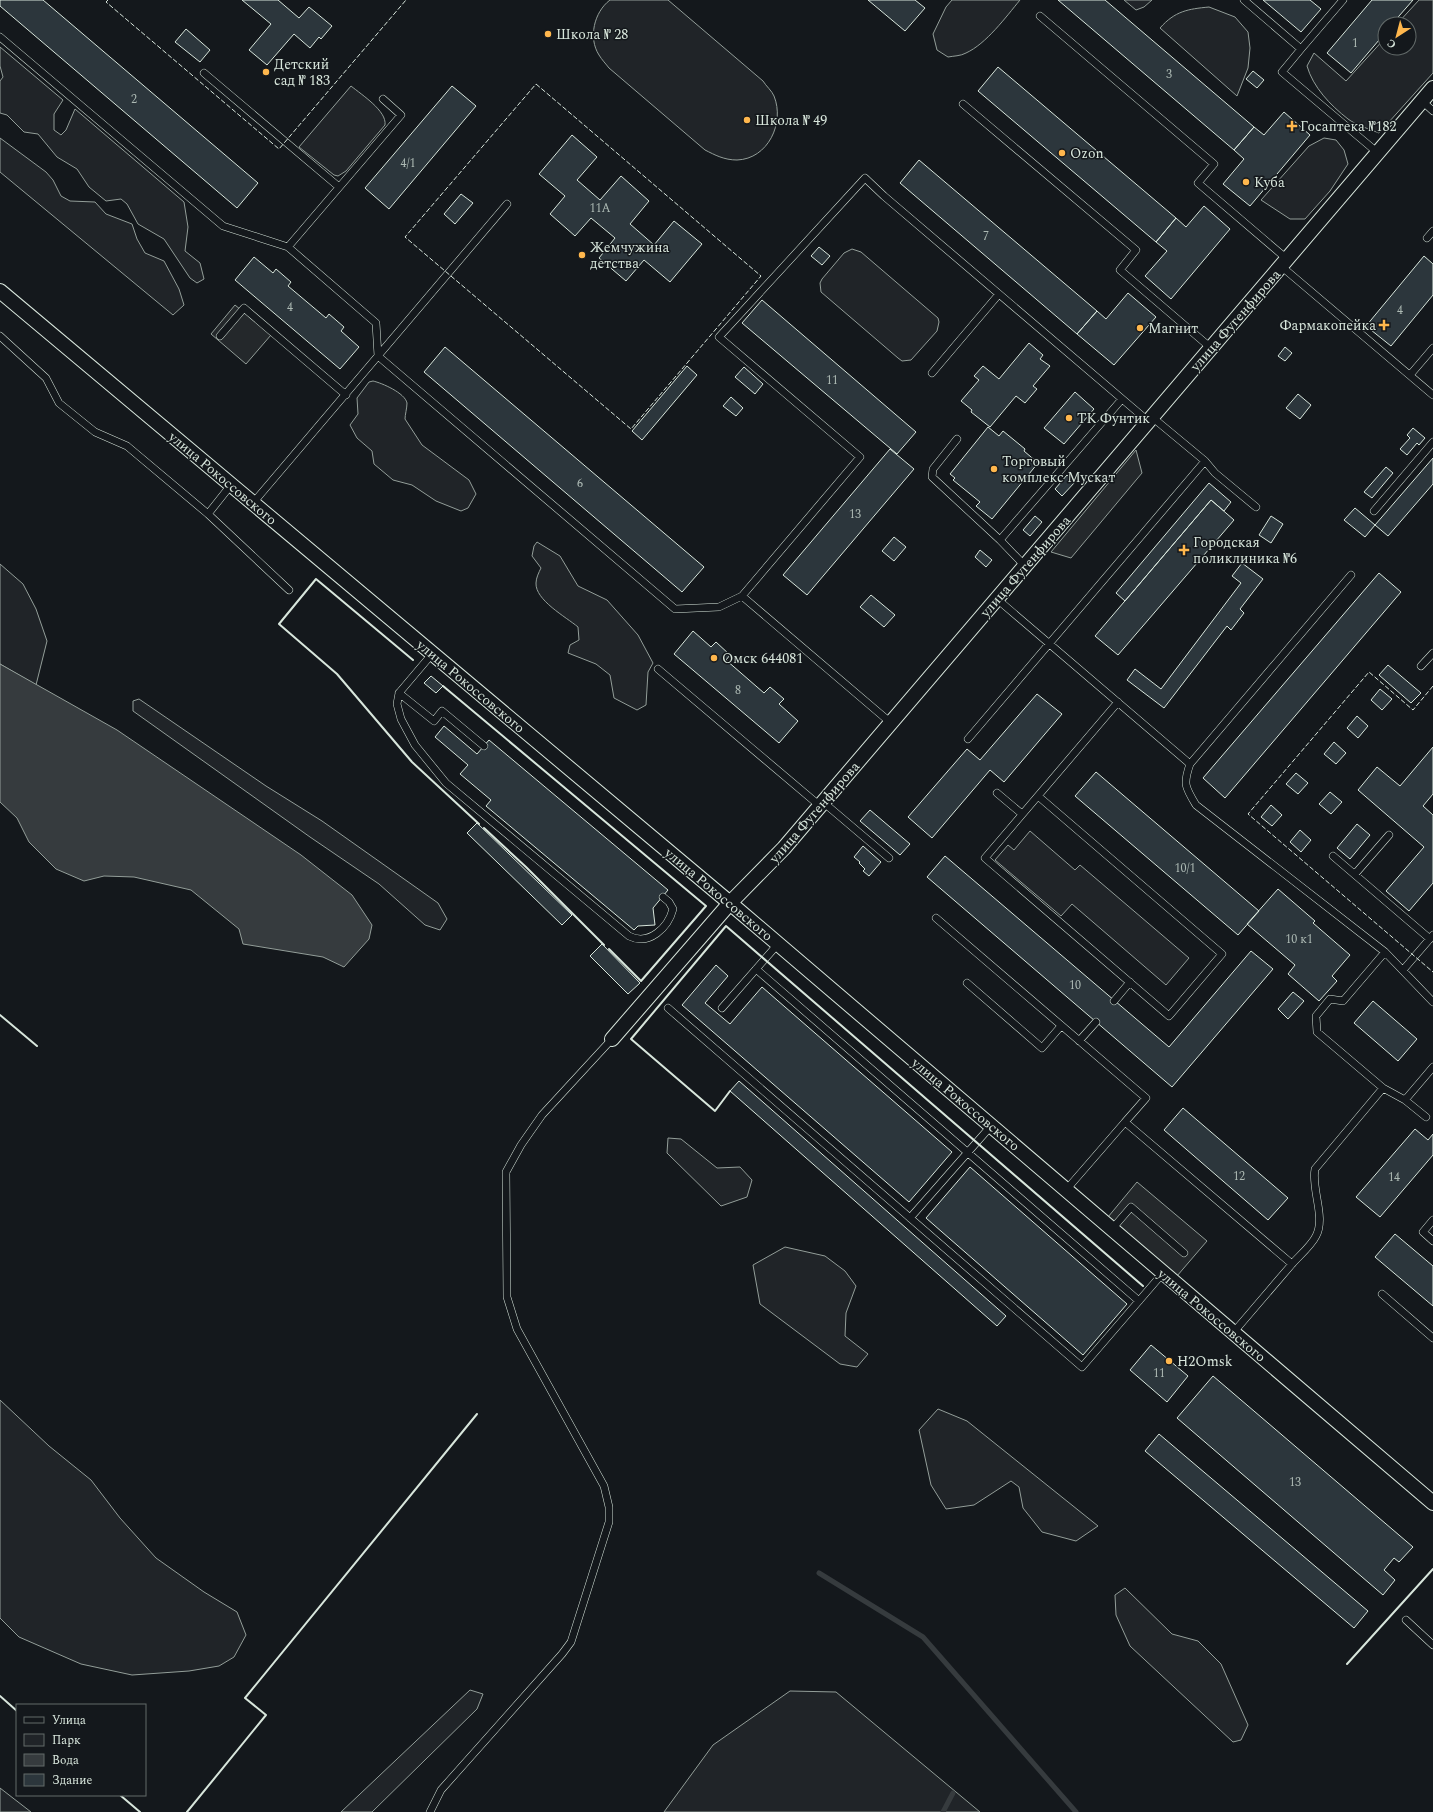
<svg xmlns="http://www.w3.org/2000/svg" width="1433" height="1812" font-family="Spectral,serif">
<rect width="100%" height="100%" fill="#14181c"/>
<path fill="#202428" stroke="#939e99" d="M 610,0 L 668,0 L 763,81 C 766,86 772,91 774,96 C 785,123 768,159 737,160 C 724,160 715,155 705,150 L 609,68 C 606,64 602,60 599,55 C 588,38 594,12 610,0 Z
M 952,0 L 1020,0 C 1006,17 986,44 966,53 C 961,56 953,56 948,57 L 937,50 L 933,34 L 946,7 Z
M 1124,0 L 1152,0 L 1144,7 L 1136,10 Z
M 1419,0 L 1433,0 L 1433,73 L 1379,133 C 1369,129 1356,125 1348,119 C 1330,105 1313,87 1307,66 L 1314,53 L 1346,81 L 1385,38 L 1385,48 L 1409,48 L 1409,24 L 1397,24 Z
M 1209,7 L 1235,17 L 1248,32 L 1250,48 L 1248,68 L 1237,96 L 1160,28 C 1175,11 1188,9 1209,7 Z
M 0,47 L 63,100 L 54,114 L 54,130 L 61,135 L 66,130 L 75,109 L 184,202 L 188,227 L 185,251 L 200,263 L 204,279 L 197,283 L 190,278 L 164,239 L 138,224 L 127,204 L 121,199 L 106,201 L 89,187 L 77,169 L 57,157 L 38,134 L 24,132 L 7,115 L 0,113 L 0,81 L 3,77 L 0,66 Z
M 351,86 C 362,95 387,111 385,125 L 346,171 L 338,176 L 334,175 L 299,147 Z
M 0,138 L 46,172 L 53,180 L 61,196 L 70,201 L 95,202 L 106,214 L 132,224 L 137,239 L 145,253 L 164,261 L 179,289 L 184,305 L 173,315 L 0,172 Z
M 1324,138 L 1336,140 L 1344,150 L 1348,164 L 1330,191 L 1305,219 L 1290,219 L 1261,200 L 1309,146 Z
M 852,249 L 861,252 L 938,318 L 939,322 L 937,331 L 911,360 L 902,361 L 898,358 L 821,292 L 820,283 L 822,279 L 844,253 Z
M 373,381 C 382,383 405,393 407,403 C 407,408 405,415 405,419 L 422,445 L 469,480 L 476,494 L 468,508 L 461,511 L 436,501 L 412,485 L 393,480 L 374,464 L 372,451 L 357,438 L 350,425 L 358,414 L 357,398 L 369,382 Z
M 537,542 L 560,556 L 578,586 L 607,600 L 638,635 L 653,663 L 648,672 L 646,705 L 637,710 L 614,698 L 610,675 L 596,664 L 568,653 L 570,645 L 579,640 L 578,627 C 566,617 535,600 536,583 C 536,578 539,572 541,568 L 532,556 L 534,546 Z
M 0,564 L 23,584 L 36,609 L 47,641 L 36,685 L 0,664 Z
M 139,699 L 266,786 L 322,821 L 438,903 L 447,919 L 440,930 L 425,925 L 379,884 L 310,837 L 133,711 L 133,701 Z
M 1030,831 L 1075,870 L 1080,865 L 1189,958 L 1166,985 L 1072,904 L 1061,916 L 995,860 L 1008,845 L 1014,850 Z
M 668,1138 L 681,1139 L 717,1168 L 740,1167 L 752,1180 L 747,1197 L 721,1206 L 667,1153 Z
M 785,1247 L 825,1256 L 845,1271 L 856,1286 L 846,1313 L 845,1336 L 868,1354 L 857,1367 L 840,1364 L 760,1304 L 753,1265 Z
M 0,1400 L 49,1446 L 91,1480 L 120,1518 L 156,1558 L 204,1592 L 237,1612 L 246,1635 L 234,1657 L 219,1666 L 189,1671 L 132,1675 L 81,1664 L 19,1637 L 0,1618 Z
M 938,1409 L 967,1421 L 1098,1526 L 1076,1541 L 1042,1532 L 1023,1508 L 1019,1487 L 1011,1481 L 974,1505 L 946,1509 L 931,1485 L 919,1430 Z
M 1125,1588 L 1172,1634 L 1198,1641 L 1221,1664 L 1248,1725 L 1241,1740 L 1233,1742 L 1130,1646 L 1116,1615 L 1115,1595 Z
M 470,1690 L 483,1694 L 477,1709 L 372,1812 L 341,1812 Z
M 790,1691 L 836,1692 L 980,1812 L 664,1812 L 713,1745 Z
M 0,1788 L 31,1812 L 0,1812 Z"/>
<path fill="#24282b" stroke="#939e99" d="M 235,305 L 271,335 L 246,364 L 211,334 Z
M 1136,450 L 1142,473 L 1071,558 L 1051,552 Z
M 1137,1182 L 1207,1241 L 1177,1276 L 1108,1217 Z"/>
<path fill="#363b3e" stroke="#939e99" d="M 0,664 L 117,730 L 301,855 L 352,895 L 372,925 L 369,939 L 344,967 L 323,957 L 243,944 L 239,929 L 191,890 L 134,877 L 104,876 L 84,881 L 56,869 L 29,842 L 17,818 L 0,802 Z"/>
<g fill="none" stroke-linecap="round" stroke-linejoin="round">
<path stroke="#363b3e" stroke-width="5" d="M 819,1573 L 923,1637 L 1076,1812
M 943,1812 L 953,1793"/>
</g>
<path fill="#2c363c" stroke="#d8e6dc" d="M 0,0 L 43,0 L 258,183 L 237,208 L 0,6 Z
M 242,0 L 278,0 L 299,18 L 309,7 L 332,26 L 321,39 L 319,37 L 310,48 L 294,34 L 267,65 L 249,50 L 271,24 Z
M 868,0 L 915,0 L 925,8 L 905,31 Z
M 1058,0 L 1105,0 L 1254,127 L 1234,150 Z
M 1263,0 L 1310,0 L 1321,9 L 1301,32 Z
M 1372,0 L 1413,0 L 1392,24 L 1385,24 L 1385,33 L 1351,73 L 1327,53 Z
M 186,29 L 210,50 L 200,62 L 175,42 Z
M 998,67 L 1176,218 L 1156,242 L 978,91 Z
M 1253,71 L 1264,80 L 1257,88 L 1246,79 Z
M 452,86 L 476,106 L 389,209 L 365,188 Z
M 1284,112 L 1310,135 L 1250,206 L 1223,184 L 1244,159 L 1234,150 L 1254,127 L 1264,135 Z
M 572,135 L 597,157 L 577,180 L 600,200 L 621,176 L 649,201 L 630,224 L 654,245 L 674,221 L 702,244 L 670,282 L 644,260 L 626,281 L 599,258 L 615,238 L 591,218 L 575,236 L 550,214 L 565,196 L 539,174 Z
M 919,160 L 1097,311 L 1077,334 L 900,183 Z
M 461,194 L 473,203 L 455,224 L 444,214 Z
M 1204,206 L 1230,229 L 1171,299 L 1145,276 L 1167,251 L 1156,242 L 1176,218 L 1186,227 Z
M 819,247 L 830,256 L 822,265 L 811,256 Z
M 1424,256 L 1433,264 L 1433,295 L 1391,346 L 1366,326 Z
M 254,257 L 273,273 L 276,269 L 291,282 L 288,286 L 326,318 L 329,314 L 344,327 L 341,331 L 359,347 L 340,369 L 235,280 Z
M 1128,293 L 1156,317 L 1114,365 L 1077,334 L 1097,311 L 1106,319 Z
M 762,300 L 916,432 L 897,454 L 742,323 Z
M 1029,343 L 1043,355 L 1040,359 L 1050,366 L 1033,386 L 1037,389 L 1025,403 L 1016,396 L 990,427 L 971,412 L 972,410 L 961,401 L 979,380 L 974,376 L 983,366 L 999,379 Z
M 445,347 L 704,567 L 682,592 L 424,372 Z
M 1285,347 L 1292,353 L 1285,361 L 1278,356 Z
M 687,366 L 697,375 L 642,440 L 632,431 Z
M 744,367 L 763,384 L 755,394 L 735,377 Z
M 1075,392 L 1094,409 L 1064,444 L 1044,428 Z
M 1298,394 L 1311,405 L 1300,419 L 1286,408 Z
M 731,397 L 743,408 L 736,416 L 723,406 Z
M 988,427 L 999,436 L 1003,431 L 1025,449 L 1024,451 L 1038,463 L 992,519 L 976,506 L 980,502 L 953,480 L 955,478 L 950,474 Z
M 1413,428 L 1425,438 L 1419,445 L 1417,443 L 1407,455 L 1400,449 L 1410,438 L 1407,435 Z
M 890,449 L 914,469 L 807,595 L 783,575 Z
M 1433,458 L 1433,484 L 1388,536 L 1375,525 Z
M 1386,467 L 1393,473 L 1372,498 L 1364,492 Z
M 1067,475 L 1075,482 L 1062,496 L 1055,489 Z
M 1209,483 L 1231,502 L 1224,511 L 1211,500 L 1125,601 L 1116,593 Z
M 1211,500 L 1234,520 L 1118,655 L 1095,636 Z
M 1355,508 L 1375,525 L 1365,537 L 1344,520 Z
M 1035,516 L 1042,522 L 1030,536 L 1023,530 Z
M 1271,516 L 1283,524 L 1271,543 L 1259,535 Z
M 894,537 L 906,547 L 894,561 L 882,551 Z
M 980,550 L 992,560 L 986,567 L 975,557 Z
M 1242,563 L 1263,579 L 1240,609 L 1244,613 L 1231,630 L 1227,626 L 1164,708 L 1127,680 L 1135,669 L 1161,689 L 1241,583 L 1232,576 Z
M 1379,573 L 1401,592 L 1225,798 L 1203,778 Z
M 871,595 L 895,615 L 884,627 L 860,607 Z
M 693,631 L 711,647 L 716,642 L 730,655 L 726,660 L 764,693 L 770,687 L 784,699 L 779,704 L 798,721 L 779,743 L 674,654 Z
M 1388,665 L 1421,693 L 1411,703 L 1379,675 Z
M 431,676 L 443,686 L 436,693 L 424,683 Z
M 1380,689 L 1392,699 L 1382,710 L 1371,700 Z
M 1037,694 L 1062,714 L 1004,782 L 990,770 L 932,838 L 908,817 L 967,749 L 980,760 Z
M 1357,716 L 1368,726 L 1358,738 L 1347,728 Z
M 444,726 L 477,754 L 489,740 L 668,890 L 653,908 L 655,925 L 638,926 L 634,930 L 486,806 L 491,800 L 460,774 L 468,765 L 435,737 Z
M 1334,742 L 1346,753 L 1336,764 L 1324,754 Z
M 1433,747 L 1433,794 L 1423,806 L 1433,815 L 1433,883 L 1409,911 L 1386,891 L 1424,847 L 1358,790 L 1377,767 L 1400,786 Z
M 1096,772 L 1259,911 L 1238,935 L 1075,796 Z
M 1296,773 L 1308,783 L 1298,794 L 1286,784 Z
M 1330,792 L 1342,802 L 1331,814 L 1319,804 Z
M 1271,805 L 1282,815 L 1272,826 L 1261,817 Z
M 870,810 L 910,844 L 900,855 L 860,821 Z
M 477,823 L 572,915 L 562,925 L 467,833 Z
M 1357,824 L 1370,835 L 1350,859 L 1337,848 Z
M 1300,830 L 1311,840 L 1301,852 L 1290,842 Z
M 863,846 L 881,862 L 869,876 L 863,871 L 865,869 L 859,863 L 860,862 L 854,857 Z
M 945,856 L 1169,1047 L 1251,951 L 1273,969 L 1172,1087 L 927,877 Z
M 1278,889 L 1315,921 L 1313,923 L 1350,955 L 1332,976 L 1337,981 L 1319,1001 L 1288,974 L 1295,965 L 1247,924 Z
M 602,944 L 640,983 L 628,994 L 590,956 Z
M 716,965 L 728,976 L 705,1003 L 730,1024 L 762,987 L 952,1152 L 909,1202 L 682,1005 Z
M 1293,992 L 1304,1001 L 1288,1019 L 1278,1009 Z
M 1373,1001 L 1417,1039 L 1398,1061 L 1354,1023 Z
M 739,1081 L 1006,1316 L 997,1326 L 730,1091 Z
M 1183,1108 L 1288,1198 L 1268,1220 L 1164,1130 Z
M 1415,1129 L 1428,1140 L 1433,1134 L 1433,1155 L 1380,1217 L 1356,1197 Z
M 970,1167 L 1127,1304 L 1083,1355 L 926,1218 Z
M 1395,1234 L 1433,1266 L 1433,1306 L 1375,1257 Z
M 1151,1345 L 1188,1376 L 1167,1402 L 1130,1370 Z
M 1213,1376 L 1413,1547 L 1399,1562 L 1394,1558 L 1384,1570 L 1395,1580 L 1383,1595 L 1177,1418 Z
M 1159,1434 L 1368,1611 L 1354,1628 L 1145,1451 Z"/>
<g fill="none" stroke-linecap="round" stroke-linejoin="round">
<g stroke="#d8e6dc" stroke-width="8">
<path id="lane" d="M 1244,0 L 1301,49 L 1282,72 L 1378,153
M 1040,16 L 1214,164 L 1198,183 L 1287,259
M 0,37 L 223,226 L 288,247 L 376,323 L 378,356 L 675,609 L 719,607 L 742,596 L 891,723
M 1301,49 L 1343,0
M 204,73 L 339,187
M 1422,101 L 1433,111
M 963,104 L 1136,250 L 1120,270 L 1211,348
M 1427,238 L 1433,231
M 288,247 L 401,115 L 383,99
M 1281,266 L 1433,395
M 0,336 L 46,378 L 59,403 L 95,432 L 127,446 L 208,514 L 289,590
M 220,336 L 244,308 L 346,395
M 932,373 L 999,294
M 1410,375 L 1433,348
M 957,439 L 933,469 L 932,477 L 1000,540 L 1025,566
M 1205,461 L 1215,473 L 1256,507
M 253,503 L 507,204
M 1374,511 L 1433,442
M 208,514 L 231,485
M 1000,540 L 1122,399
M 1351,575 L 1190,764 C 1183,784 1185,787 1196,805 L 1385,952 L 1433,1002
M 742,596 L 860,457 L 719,337 L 865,178 L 884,196 L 1148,421
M 997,599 L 1190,764
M 432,654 L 399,693 L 434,721 L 442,711 L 484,746
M 1421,666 L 1433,653
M 658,669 L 820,806
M 399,693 L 397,704 L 401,719 L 415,745 L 446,783 L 629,936 C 649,946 668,928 673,909 L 669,902 L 663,897
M 968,739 L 1205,461 L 1152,417
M 997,793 L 1022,814
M 1038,796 L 1222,954 L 1169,1016 L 985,858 L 1118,702
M 823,802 L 889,858
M 1333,856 L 1430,939
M 1355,874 L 1389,835
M 936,918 L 1146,1098 L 1125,1122
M 756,969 L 1139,1301
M 1403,970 L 1433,935
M 967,983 L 1042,1048 L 1061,1026
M 1114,1001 L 1130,982
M 668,1008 L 1082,1367 L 1163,1273
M 722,1008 L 778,944
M 1079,1041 L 1096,1022
M 1383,1088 L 1317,1032 L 1316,1016 L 1330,999 L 1343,1001 L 1385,952
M 1405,1100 L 1426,1117
M 1066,1190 L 1125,1122 L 1292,1264 L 1233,1333
M 910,1218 L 991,1126
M 1433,1220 L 1423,1232 L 1433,1241
M 1112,1229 L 1131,1207 L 1184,1253
M 1292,1264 C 1299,1256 1311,1246 1316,1236 C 1326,1217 1311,1189 1315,1169 L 1383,1088 L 1405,1100 L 1433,1067
M 1382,1294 L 1433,1338
M 1406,1620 L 1433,1645
M 430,1812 L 441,1790 L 562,1654 L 571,1642 L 609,1522 L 609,1507 L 604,1486 L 517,1329 L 507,1297 L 506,1172 L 521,1145 L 542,1115 L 612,1039"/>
</g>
<g stroke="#d8e6dc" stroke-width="16">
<path id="street" d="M 0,291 L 730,903 L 1433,1503
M 612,1039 L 730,903 L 784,848 L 1433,88"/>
</g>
<use href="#lane" stroke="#14181c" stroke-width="7"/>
<use href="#street" stroke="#14181c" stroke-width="14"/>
<path stroke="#d8e6dc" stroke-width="1" stroke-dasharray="5 2" stroke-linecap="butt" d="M 108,0 L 106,2 L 279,149 L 406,0
M 536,84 L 761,276 L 631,429 L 405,237 Z
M 1433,686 L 1413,710 L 1369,672 L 1248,814 L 1433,972"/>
<path stroke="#d8e6dc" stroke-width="2" d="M 413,660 L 316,579 L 279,624 L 337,674 L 412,762 L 479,824
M 443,686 L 706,906 L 641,981 L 609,949
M 484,828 L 526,867 L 604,945
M 0,1015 L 37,1046
M 730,1091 L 715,1111 L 631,1039 L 726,926 L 1143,1286
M 1347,1664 L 1433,1569
M 0,1696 L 17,1711
M 120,1795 L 140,1812
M 187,1812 L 266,1715 L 245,1698 L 477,1414"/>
</g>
<g fill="#ffb74d" stroke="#14181c" stroke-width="1.5">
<circle cx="548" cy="34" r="4"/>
<circle cx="266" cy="72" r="4"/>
<circle cx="747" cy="120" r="4"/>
<path d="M1290 120h4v4h4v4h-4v4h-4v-4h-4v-4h4z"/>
<circle cx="1062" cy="153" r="4"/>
<circle cx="1246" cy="182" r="4"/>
<circle cx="582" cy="255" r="4"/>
<path d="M1382 319h4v4h4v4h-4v4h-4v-4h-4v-4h4z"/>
<circle cx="1140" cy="328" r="4"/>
<circle cx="1069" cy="418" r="4"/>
<circle cx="994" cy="469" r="4"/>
<path d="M1182 544h4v4h4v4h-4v4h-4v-4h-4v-4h4z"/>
<circle cx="714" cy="658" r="4"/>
<circle cx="1169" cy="1361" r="4"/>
</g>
<g text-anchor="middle" stroke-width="3" stroke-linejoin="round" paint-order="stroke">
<g font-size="12" fill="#adbab4">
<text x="1355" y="47">1</text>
<text x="1169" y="78">3</text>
<text x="134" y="103">2</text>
<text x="408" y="167">4/1</text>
<text x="600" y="212">11А</text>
<text x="986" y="240">7</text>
<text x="290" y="311">4</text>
<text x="1400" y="314">4</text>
<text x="832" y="384">11</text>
<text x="580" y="487">6</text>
<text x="855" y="518">13</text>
<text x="738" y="694">8</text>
<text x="1185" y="872">10/1</text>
<text x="1299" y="943">10 к1</text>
<text x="1075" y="989">10</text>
<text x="1239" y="1180">12</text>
<text x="1394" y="1181">14</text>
<text x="1159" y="1377">11</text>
<text x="1295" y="1486">13</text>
</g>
<g font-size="14" fill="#d8e6dc" stroke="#14181c" text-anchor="start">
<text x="556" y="39">Школа № 28</text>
<text x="274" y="69">Детский<tspan x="274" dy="16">сад № 183</tspan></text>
<text x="755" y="125">Школа № 49</text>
<text x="1300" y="131">Госаптека №182</text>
<text x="1070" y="158">Ozon</text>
<text x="1254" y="187">Куба</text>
<text x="590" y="252">Жемчужина<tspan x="590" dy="16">детства</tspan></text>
<text x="1376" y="330" text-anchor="end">Фармакопейка</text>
<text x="1148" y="333">Магнит</text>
<text x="1077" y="423">ТК Фунтик</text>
<text x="1002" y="466">Торговый<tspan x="1002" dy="16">комплекс Мускат</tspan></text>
<text x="1193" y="547">Городская<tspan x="1193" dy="16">поликлиника №6</tspan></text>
<text x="722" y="663">Омск 644081</text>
<text x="1177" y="1366">H2Omsk</text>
</g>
<g font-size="14" fill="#d8e6dc" stroke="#14181c">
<text transform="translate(1235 320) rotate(-49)" y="5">улица Фугенфирова</text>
<text transform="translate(223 478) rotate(40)" y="5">улица Рокоссовского</text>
<text transform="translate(1025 566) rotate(-49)" y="5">улица Фугенфирова</text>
<text transform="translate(471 686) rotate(40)" y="5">улица Рокоссовского</text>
<text transform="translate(814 812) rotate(-49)" y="5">улица Фугенфирова</text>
<text transform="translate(719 894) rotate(40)" y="5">улица Рокоссовского</text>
<text transform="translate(966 1104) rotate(40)" y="5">улица Рокоссовского</text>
<text transform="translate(1212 1315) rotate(40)" y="5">улица Рокоссовского</text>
</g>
</g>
<rect x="16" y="1704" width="130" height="92" fill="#14181c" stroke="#626a69"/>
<rect x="24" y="1717" width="20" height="6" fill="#14181c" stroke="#626a69"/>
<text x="52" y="1724" font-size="12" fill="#d8e6dc">Улица</text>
<rect x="24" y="1734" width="20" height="12" fill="#202428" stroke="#626a69"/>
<text x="52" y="1744" font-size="12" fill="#d8e6dc">Парк</text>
<rect x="24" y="1754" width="20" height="12" fill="#363b3e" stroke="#626a69"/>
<text x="52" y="1764" font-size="12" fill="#d8e6dc">Вода</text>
<rect x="24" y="1774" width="20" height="12" fill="#2c363c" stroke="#626a69"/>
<text x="52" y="1784" font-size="12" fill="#d8e6dc">Здание</text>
<g transform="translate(1397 36) rotate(216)"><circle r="19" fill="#14181c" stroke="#626a69"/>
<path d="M0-3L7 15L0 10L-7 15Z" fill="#ffb74d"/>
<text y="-6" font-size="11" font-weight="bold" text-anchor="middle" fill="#d8e6dc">С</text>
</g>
</svg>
